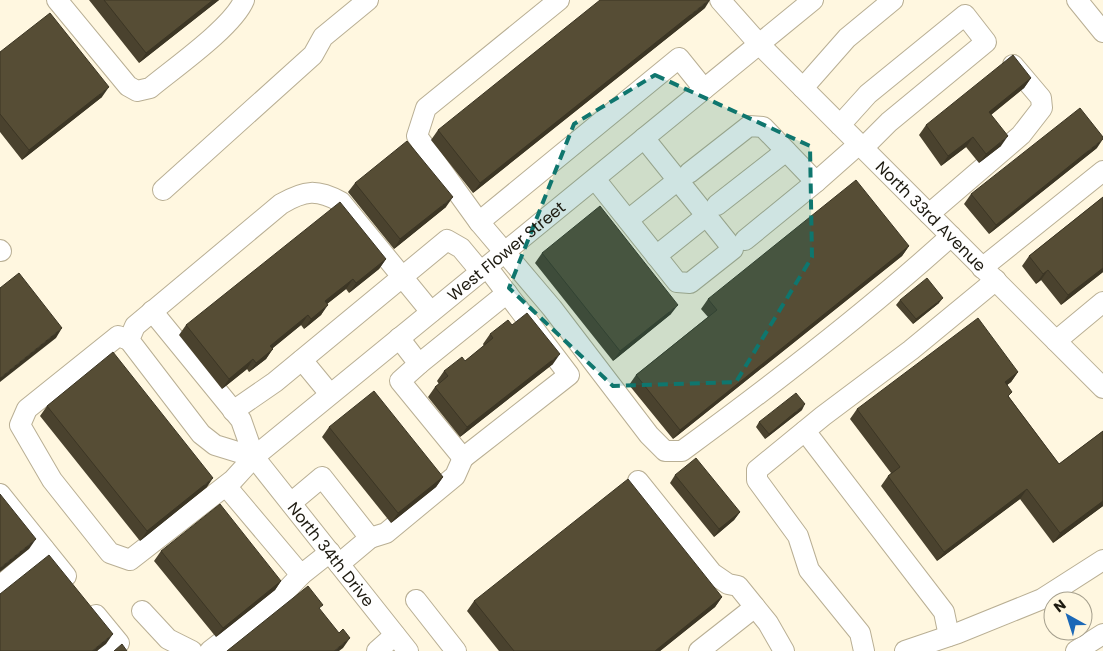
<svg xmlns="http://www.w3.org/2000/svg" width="1103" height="651" font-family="Poppins,sans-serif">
<rect width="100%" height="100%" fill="#fff7e0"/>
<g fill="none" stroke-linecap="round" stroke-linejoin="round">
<g stroke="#b9af94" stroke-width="22">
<g id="minor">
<path d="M 57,0 L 128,86 L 137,91 L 150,88 C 174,68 233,27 244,0"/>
<path d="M 559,0 L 426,108 L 417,136 L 479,222 L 679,58 L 704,89"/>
<path id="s1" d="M 720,0 L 759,44 L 1103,388"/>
<path d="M 1077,0 L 1103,32"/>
<path d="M 803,88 L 847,38 L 893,0"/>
<path d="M 840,125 L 868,94 L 965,15 L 986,42 L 889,122 L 863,148"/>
<path d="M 689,173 L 749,126 L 763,127 L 816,182 L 859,144"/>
<path d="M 595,179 L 677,282 L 690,283 L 733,249 L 644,138"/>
<path d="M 163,190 L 313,55 L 323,37 L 368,0"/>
<path d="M 717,205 L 786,151"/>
<path d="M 929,214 L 1021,135 L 1042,108 L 1041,98 L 1013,65"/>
<path d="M 628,220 L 678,180"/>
<path d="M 479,222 L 552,308 L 649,435 L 665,451 L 682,451 C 775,383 866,313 951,236"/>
<path d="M 745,240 L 816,182"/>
<path d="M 0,250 L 1,251"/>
<path d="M 656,256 L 706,216"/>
<path d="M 982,268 L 1103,171"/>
<path id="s2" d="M 152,311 L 241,420 L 254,457 L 408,651"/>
<path d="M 399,338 L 419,364 L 400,381 L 463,458 L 569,375 L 487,267"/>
<path id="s3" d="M 129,340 L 118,336 L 27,409 L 20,425 L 52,480 L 110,553 L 130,560 L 233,480 L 254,457 L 813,0"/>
<path d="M 1056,341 L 1103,302"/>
<path d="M 302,360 L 330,394"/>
<path d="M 419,364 L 507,293"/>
<path d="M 233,411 L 275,382 L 447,240 L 461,248 L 481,272"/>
<path d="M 805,431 L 944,612 L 949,636"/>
<path d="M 254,457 L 215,445 L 201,434 L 129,340 L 135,326 L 281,204 C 305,190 317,189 341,202 L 431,312"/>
<path d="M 638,481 L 712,573 L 728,584 L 738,586 L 768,623 L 784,651"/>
<path d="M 226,486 L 301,575 L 330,552"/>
<path d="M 0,494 L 66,576"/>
<path d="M 291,503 L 322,477 L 370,538 L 339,564"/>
<path d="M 370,538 L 386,533 L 455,476 L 463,458"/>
<path d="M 0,586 L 44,549"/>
<path d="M 416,600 L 456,651"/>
<path d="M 142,611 L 168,639 L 192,651"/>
<path d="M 96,615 L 119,643 L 108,651"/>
<path d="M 210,651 L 281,596 L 301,575"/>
<path d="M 377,651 L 395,635"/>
<path d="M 699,651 L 755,607"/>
<path d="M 864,651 L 860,633 L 809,570 L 798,536 L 757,480 L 757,470 L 823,416 L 911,350 L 996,280"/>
<path d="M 905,651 L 958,633 L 1042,599 L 1103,560"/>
<path d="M 1076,651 L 1103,634"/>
</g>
</g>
<use href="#minor" stroke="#fff" stroke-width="20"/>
</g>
<path fill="#4a422e" d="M 89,0 L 219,0 L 139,63 Z
M 705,8 L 473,193 L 431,140 L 438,130 Z
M 0,52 L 102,97 L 22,160 L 0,132 Z
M 1031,78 L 1024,88 L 991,115 L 1001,146 L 979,163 L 966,147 L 941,166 L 919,135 L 926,125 Z
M 1097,148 L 989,234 L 964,204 L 971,194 Z
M 355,183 L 446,207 L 394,249 L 348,192 Z
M 1103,197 L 1103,272 L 1061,305 L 1041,280 L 1036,284 L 1022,266 L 1029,256 Z
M 909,246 L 902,256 L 673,439 L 629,385 L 636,375 L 708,317 L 701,309 L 708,299 Z
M 542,253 L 671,314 L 613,361 L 535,263 Z
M 386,259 L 379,269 L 349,293 L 346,289 L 327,304 L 321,315 L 304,329 L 301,325 L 273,348 L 266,359 L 249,372 L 247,369 L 222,389 L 179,335 L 186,325 Z
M 900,300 L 939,303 L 913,324 L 896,305 Z
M 512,325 L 553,364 L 460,437 L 428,397 L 435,387 L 439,384 L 437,381 L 444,371 L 465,361 L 484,346 L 483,344 L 490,334 Z
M 1018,372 L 1011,382 L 1007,385 L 1009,397 L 1059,464 L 1103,431 L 1103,506 L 1053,543 L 1020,499 L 937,561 L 881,486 L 888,476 L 891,473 L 850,419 L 857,409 Z
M 47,406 L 207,487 L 140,541 L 40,416 Z
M 802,410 L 765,439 L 756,427 L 759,422 Z
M 329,427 L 443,477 L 436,487 L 391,523 L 322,437 Z
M 675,475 L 740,512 L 734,520 L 714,537 L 670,483 Z
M 161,551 L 281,581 L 275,590 L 216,637 L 154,561 Z
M 722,597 L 715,607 L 660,651 L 499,651 L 467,611 L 474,601 Z"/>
<path fill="#3c3625" d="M 213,0 L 219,0 L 139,63 L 146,53 Z
M 709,0 L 710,0 L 705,8 L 473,193 L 480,183 Z
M 1031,78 L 1024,88 L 982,122 L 989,112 Z
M 109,87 L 102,97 L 22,160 L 29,150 Z
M 1008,136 L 1001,146 L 979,163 L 986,154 Z
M 973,137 L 966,147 L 941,166 L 948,156 Z
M 1103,139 L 1097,148 L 989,234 L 996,225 Z
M 453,197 L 446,207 L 394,249 L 400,239 Z
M 909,246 L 902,256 L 673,439 L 680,430 Z
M 386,259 L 379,269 L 349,293 L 356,283 Z
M 1103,268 L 1103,272 L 1061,305 L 1068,295 Z
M 1048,270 L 1041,280 L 1036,284 L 1043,274 Z
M 353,279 L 346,289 L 318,311 L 325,301 Z
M 943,298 L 939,303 L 913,324 L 916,319 Z
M 328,305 L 321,315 L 304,329 L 311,319 Z
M 678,305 L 671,314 L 613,361 L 620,351 Z
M 308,315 L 301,325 L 264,355 L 270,346 Z
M 62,328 L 56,338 L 0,382 L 0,378 Z
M 273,349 L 266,359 L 249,372 L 256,363 Z
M 560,354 L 553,364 L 460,437 L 467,427 Z
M 253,359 L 247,369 L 222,389 L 229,379 Z
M 1018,372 L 1011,382 L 998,392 L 1005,382 Z
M 805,404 L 802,410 L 765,439 L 769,434 Z
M 443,477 L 436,487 L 391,523 L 398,513 Z
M 213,478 L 207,487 L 140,541 L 147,531 Z
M 1027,489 L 1020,499 L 937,561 L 944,552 Z
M 1103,501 L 1103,506 L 1053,543 L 1060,533 Z
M 740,512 L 734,520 L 714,537 L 719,529 Z
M 36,539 L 29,549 L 0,572 L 0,568 Z
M 281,581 L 275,590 L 216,637 L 223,628 Z
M 722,597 L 715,607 L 660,651 L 655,651 Z
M 113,634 L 106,644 L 97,651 L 92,651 Z
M 350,638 L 343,648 L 339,651 L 334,651 Z"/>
<path fill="#564d35" stroke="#3c3625" d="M 104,0 L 213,0 L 146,53 Z
M 600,0 L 709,0 L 480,183 L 438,130 Z
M 50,13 L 109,87 L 29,150 L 0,114 L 0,52 Z
M 1013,55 L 1031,78 L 989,112 L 1008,136 L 986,154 L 973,137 L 948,156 L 926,125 Z
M 1080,108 L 1103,137 L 1103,139 L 996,225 L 971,194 Z
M 407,141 L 453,197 L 400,239 L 355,183 Z
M 856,180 L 909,246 L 680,430 L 636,375 L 717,310 L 708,299 Z
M 1103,197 L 1103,268 L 1068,295 L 1048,270 L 1043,274 L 1029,256 Z
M 340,202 L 386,259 L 356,283 L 353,279 L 325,301 L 328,305 L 311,319 L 308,315 L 270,346 L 273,349 L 256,363 L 253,359 L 229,379 L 186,325 Z
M 600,206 L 678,305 L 620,351 L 542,253 Z
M 19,273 L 62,328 L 0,378 L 0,288 Z
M 927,278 L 943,298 L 916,319 L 900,300 Z
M 527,313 L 560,354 L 467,427 L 435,387 L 448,376 L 444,371 L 462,357 L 465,361 L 493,338 L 490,334 L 508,320 L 512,325 Z
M 978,318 L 1018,372 L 1005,382 L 1012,392 L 1008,396 L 1059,464 L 1103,431 L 1103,501 L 1060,533 L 1027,489 L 944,552 L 888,476 L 900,467 L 857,409 Z
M 113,352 L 213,478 L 147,531 L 47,406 Z
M 374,391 L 443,477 L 398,513 L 329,427 Z
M 796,393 L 805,404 L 769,434 L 759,422 Z
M 696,458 L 740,512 L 719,529 L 675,475 Z
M 628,479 L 722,597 L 655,651 L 514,651 L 474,601 Z
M 0,494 L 36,539 L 0,568 Z
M 220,504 L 281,581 L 223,628 L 161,551 Z
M 49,555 L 113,634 L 92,651 L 0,651 L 0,594 Z
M 308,586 L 323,605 L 319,608 L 339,633 L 343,629 L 350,638 L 334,651 L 227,651 Z
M 122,644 L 127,651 L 114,651 Z"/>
<path fill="#0f766e" fill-opacity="0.2" stroke="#0f766e" stroke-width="4" stroke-dasharray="10 6" stroke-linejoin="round" d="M 655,75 L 810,146 L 812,257 L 736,382 L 613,386 L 509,288 L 574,124 Z"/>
<g text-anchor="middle" stroke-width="5" stroke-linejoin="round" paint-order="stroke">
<g font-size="16" fill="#1d1a10" stroke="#fff7e0">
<text dy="6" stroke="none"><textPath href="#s1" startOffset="302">North 33rd Avenue</textPath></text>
<text dy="6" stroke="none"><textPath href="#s3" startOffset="811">West Flower Street</textPath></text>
<text dy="6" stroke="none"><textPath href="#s2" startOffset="304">North 34th Drive</textPath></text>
</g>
</g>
<g transform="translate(1068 616) rotate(321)"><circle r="24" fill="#fff7e0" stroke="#a59f8d"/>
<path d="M0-4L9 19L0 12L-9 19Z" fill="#1b68b7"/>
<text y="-8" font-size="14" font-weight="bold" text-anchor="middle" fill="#1d1a10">N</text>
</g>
</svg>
